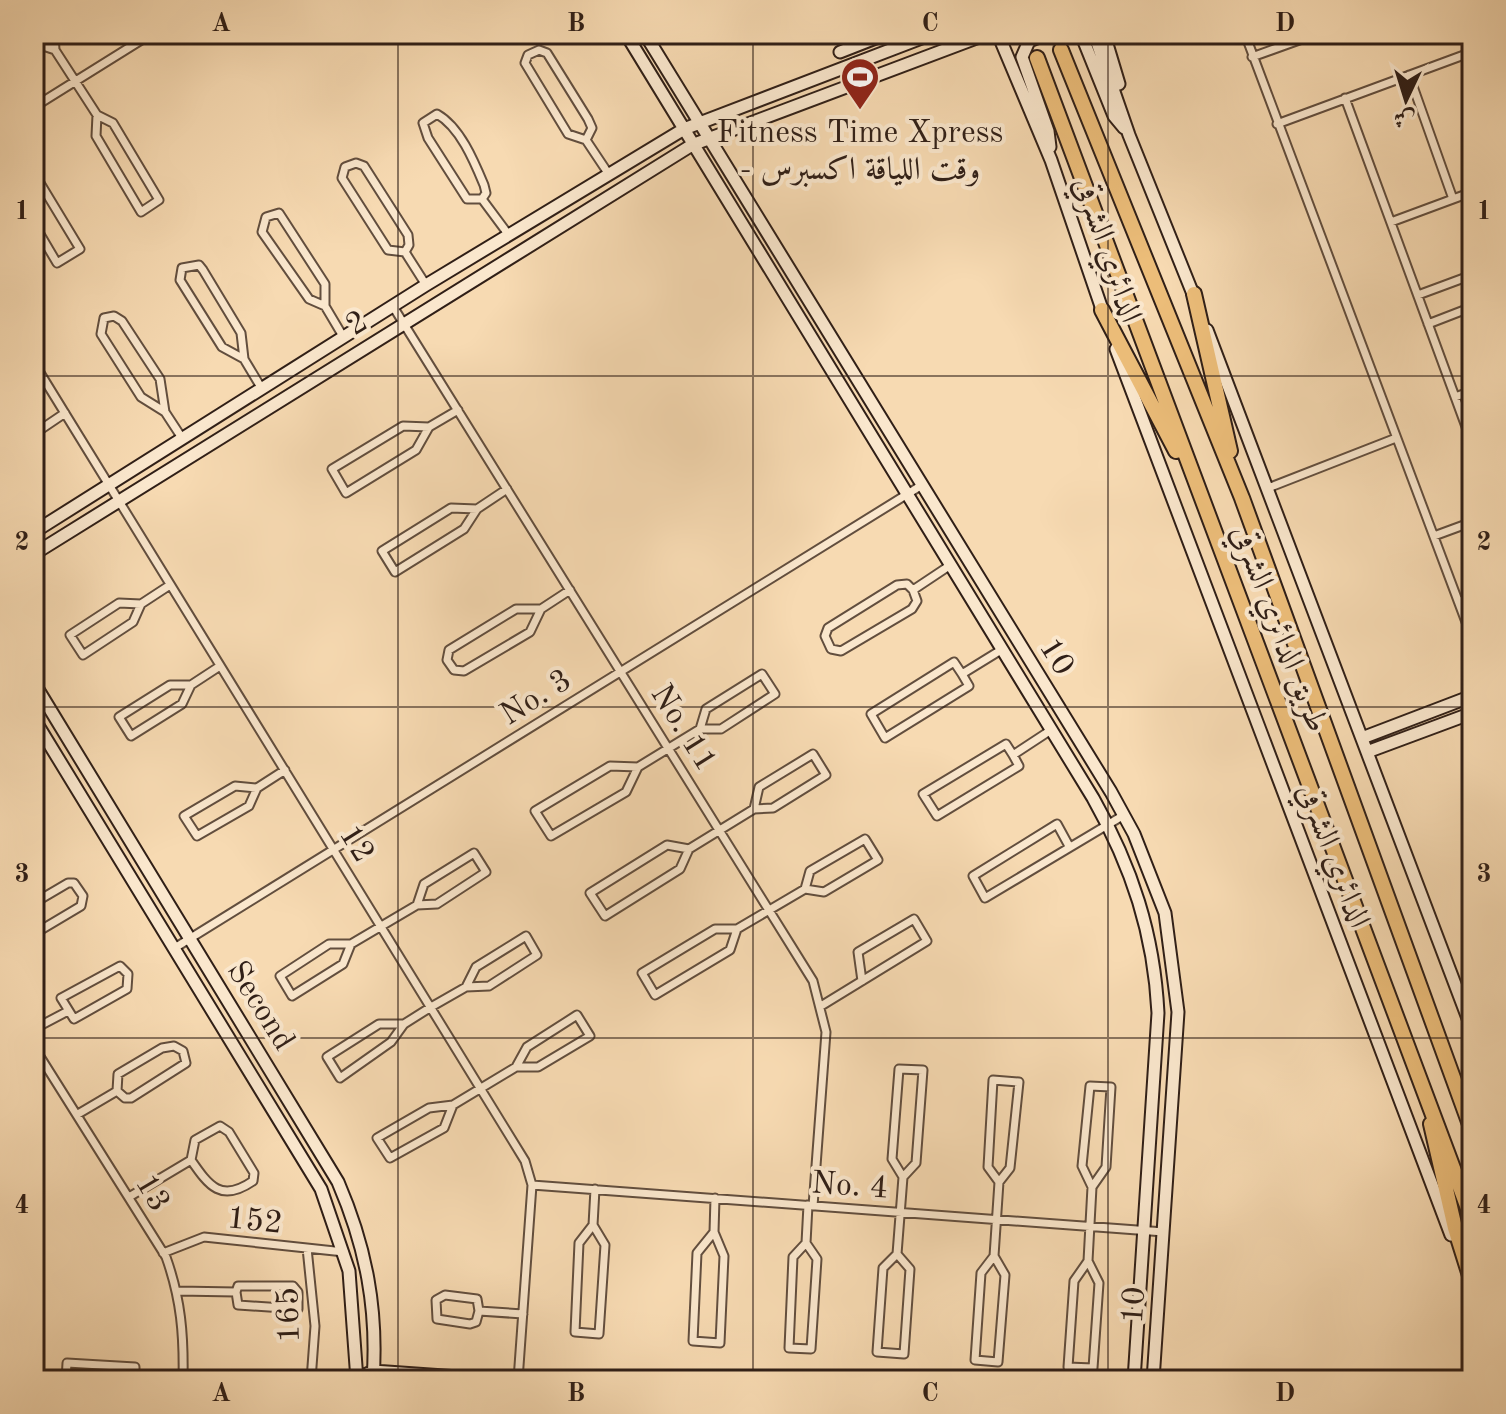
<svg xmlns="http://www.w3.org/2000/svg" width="1506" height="1414" font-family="'Old Standard TT',Amiri,serif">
<rect width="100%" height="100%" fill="#f7dab2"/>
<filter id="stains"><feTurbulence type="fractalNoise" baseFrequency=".0025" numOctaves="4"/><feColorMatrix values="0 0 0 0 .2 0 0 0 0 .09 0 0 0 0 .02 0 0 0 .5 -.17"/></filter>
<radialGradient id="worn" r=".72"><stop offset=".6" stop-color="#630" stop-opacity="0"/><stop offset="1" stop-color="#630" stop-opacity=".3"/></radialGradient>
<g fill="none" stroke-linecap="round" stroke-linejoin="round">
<path stroke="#cfb593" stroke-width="14" stroke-dasharray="14 7" stroke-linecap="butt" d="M 1055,34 L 1061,50"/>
<g stroke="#624e3e" stroke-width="11">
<path id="street" d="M 54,34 L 55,50 L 97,115 L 113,123 L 159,200 L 141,212 L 96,136 L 97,115
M 1245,34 L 1472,638
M 34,43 L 55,50
M 1252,57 L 1316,34
M 1409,75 L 1453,199
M 1345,98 L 1472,443
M 34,107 L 151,34
M 1277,124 L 1472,52
M 586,140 L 568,134 L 525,63 L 528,55 L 539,50 L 547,53 L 588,119 L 592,128 L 586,140 L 608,173
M 34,173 L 80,249 L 57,263 L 34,224
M 482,199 L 467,199 L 428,138 L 423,123 L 437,114 C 460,127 474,161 484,185 L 486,193 L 482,199 L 508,234
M 1391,222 L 1472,192
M 405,252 L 388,250 L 342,178 L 345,167 L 356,163 L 364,166 L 408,235 L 409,245 L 405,252 L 426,285
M 1418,295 L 1472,275
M 325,306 L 309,299 L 262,232 L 266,217 L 279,213 L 325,284 L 325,306 L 344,338
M 394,308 L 813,981 L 826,1032 L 813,1206
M 1428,324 L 1472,307
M 244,359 L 222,347 L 180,280 L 182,268 L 199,265 L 203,270 L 241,333 L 244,359 L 262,389
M 34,363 L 525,1161 L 532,1185 L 518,1380
M 1455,397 L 1472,391
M 165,412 L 141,397 L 101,334 L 104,318 L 114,316 L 122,321 L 160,379 L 165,412 L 182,438
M 429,427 L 403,426 L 332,469 L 346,493 L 416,450 L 429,427 L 458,410
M 34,434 L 65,413
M 1268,488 L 1396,438
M 477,509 L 451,508 L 382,551 L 395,572 L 464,529 L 477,509 L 507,489
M 1434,536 L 1472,522
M 913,590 L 917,601 L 912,609 L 841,651 L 831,649 L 825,636 L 828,628 L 897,585 L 907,584 L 913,590 L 949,566
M 1459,602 L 1472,597
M 141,604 L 119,603 L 70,635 L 83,655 L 133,622 L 141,604 L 170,585
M 541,609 L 516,609 L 449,650 L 447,660 L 454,670 L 464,671 L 530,632 L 541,609 L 570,590
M 962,674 L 969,686 L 885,738 L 871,714 L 954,662 L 962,674 L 1001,650
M 191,685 L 170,685 L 119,717 L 131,736 L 182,704 L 191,685 L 220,666
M 1013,755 L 1019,766 L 937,816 L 923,794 L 1006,744 L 1013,755 L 1051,730
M 638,767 L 610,766 L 535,811 L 551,836 L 626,792 L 638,767 L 700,729 L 721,729 L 775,694 L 762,674 L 706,709 L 700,729
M 257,788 L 235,786 L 184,816 L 197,836 L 249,806 L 257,788 L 285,770
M 1069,846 L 1057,824 L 973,876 L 985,898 L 1124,815
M 689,849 L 667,845 L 590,893 L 605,916 L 680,869 L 689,849 L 754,809 L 773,808 L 826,775 L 813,754 L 759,787 L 754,809
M 34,903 L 68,883 L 74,883 L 83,896 L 81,906 L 34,934
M 737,929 L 715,929 L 642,973 L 655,995 L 730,950 L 737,929 L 805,889 L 824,892 L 878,860 L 865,839 L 810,871 L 805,889
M 351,944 L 343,964 L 292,996 L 280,976 L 329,944 L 351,944 L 417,905 L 437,904 L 486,872 L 474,853 L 424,884 L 417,905
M 173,949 L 922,485
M 120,966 L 128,974 L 127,989 L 74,1019 L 61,998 Z
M 821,1006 L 927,941 L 914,919 L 858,952 L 862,981
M 404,1024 L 379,1024 L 327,1057 L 340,1078 L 391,1042 L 404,1024 L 431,1007 L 466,987 L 489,986 L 537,955 L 526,936 L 476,967 L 466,987
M 34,1029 L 68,1011
M 174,1046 L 183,1051 L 186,1063 L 131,1098 L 125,1098 L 117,1091 L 118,1074 L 162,1048 Z
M 34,1047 L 166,1257 C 181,1299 184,1335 183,1380
M 453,1105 L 444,1128 L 390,1158 L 377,1138 L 429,1108 L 453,1105 L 516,1067 L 538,1067 L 590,1036 L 577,1015 L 527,1047 L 516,1067
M 78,1114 L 117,1091
M 220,1126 L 229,1132 L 254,1173 L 253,1181 C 221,1203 209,1186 191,1160 L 195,1140 Z
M 532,1185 L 1164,1232
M 129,1197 L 191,1160
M 593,1225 L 605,1245 L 599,1334 L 575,1332 L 579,1243 L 593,1225 L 595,1189
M 714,1232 L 697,1253 L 693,1341 L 720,1343 L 724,1256 L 714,1232 L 715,1198
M 806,1243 L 793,1257 L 789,1348 L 811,1349 L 817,1259 L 806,1243 L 808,1205
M 307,1248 L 315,1326 L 311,1380
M 163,1253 L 204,1237 L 344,1252
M 897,1254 L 883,1268 L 877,1352 L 904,1354 L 910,1269 L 897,1254 L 903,1177 L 892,1159 L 899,1069 L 923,1070 L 916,1163 L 903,1177
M 994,1256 L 981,1273 L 975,1360 L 998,1362 L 1005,1275 L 994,1256 L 999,1182 L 988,1167 L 993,1080 L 1019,1082 L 1010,1168 L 999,1182
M 1088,1261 L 1074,1281 L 1068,1367 L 1093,1368 L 1099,1283 L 1088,1261 L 1092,1187 L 1082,1166 L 1090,1086 L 1111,1087 L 1106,1167 L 1092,1187
M 178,1291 L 236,1292 L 238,1286 L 293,1286 L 298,1292 L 298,1309 L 238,1305 L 236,1292
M 445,1295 L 477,1299 L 479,1311 L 476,1322 L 470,1324 L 437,1319 L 436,1300 Z
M 479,1311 L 523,1314
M 66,1380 L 67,1363 L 135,1367 L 135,1380
M 231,1380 L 231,1375 L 302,1380"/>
</g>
<g stroke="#301f17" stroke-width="15">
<path id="secondary" d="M 626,34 L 1093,798 C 1132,867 1154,934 1158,1013 L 1134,1380
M 645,34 L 1111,792 L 1134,834 L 1165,913 L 1178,1012 L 1153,1380
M 998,34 L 1051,160 L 1105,318
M 1047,34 L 1029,41 L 1022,57 L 1048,131 L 1050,147
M 1081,34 L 1114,116 L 1124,128
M 1094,34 L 1129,135 L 1195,299
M 1104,34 L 1119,84
M 840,52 L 886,34
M 1207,330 L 1472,1029
M 1116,349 L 1451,1235
M 34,532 L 426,285 L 684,129 L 932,34
M 34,554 L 692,145 L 987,34
M 34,683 L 338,1182 C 366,1247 378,1309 373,1380
M 34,719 L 321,1189 L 349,1271 L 357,1380
M 1362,738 L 1472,696
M 1367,752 L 1472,713
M 367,1374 L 373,1371 L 501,1380"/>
</g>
<g stroke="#301f17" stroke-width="18">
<path id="highway" d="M 1061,50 L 1242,498 L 1472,1130
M 1037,58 L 1472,1219
M 1194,294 L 1230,451
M 1102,310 L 1176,451
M 1431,1124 L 1455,1228 L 1472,1282"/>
</g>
<use href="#street" stroke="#fae7cd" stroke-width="7"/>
<use href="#secondary" stroke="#fae7cd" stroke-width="11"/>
<use href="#highway" stroke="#ecbd79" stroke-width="14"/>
</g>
<path fill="none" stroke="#301f17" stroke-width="2" stroke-opacity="0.55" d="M 398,34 L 398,1380M 753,34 L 753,1380M 1108,34 L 1108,1380M 34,376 L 1472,376M 34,707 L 1472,707M 34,1038 L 1472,1038"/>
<defs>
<g id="stadium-pin" transform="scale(2)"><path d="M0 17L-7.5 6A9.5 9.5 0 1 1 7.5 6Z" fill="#8f2418" stroke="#fae7cd"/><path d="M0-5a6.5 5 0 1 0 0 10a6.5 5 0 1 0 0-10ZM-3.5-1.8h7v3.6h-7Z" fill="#fff"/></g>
</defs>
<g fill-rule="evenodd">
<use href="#stadium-pin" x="860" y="77"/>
</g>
<g text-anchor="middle" stroke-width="8" stroke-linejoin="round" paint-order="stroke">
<g font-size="32" fill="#301f17" stroke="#fae7cd">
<text x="860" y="142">Fitness Time Xpress<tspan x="860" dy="37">- وقت اللياقة اكسبرس</tspan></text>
</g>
<g font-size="32" fill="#301f17" stroke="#fae7cd">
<text transform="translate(1109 249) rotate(71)" y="11">الدائري الشرقي</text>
<text transform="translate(356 322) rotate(-32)" y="11">2</text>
<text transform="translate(1281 628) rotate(69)" y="11">طريق الدائري الشرقي</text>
<text transform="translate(1058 656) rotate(58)" y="11">10</text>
<text transform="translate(535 696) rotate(-32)" y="11">No. 3</text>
<text transform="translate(685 727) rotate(58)" y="11">No. 11</text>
<text transform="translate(358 843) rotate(58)" y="11">12</text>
<text transform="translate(1335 855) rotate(69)" y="11">الدائري الشرقي</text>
<text transform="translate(262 1005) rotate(58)" y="11">Second</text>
<text transform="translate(850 1184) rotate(4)" y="11">No. 4</text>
<text transform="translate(154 1192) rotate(59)" y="11">13</text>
<text transform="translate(255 1219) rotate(6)" y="11">152</text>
<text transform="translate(1132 1305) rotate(-86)" y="11">10</text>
<text transform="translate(287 1315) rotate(-92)" y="11">165</text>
</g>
</g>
<rect width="1506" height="1414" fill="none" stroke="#f7dab2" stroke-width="88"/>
<g transform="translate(1406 100) rotate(184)" stroke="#fae7cd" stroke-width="6" paint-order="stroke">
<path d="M0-6L14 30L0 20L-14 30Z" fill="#301f17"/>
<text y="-12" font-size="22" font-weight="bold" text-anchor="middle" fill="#301f17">ش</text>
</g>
<rect x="44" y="44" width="1418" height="1326" fill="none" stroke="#301f17" stroke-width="3"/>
<g font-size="26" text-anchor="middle" font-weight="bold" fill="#301f17">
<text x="221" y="31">A</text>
<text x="576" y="31">B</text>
<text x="930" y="31">C</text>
<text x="1285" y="31">D</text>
<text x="22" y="219">1</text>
<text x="1484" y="219">1</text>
<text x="22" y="550">2</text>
<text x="1484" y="550">2</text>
<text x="22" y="882">3</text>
<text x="1484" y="882">3</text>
<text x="22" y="1213">4</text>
<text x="1484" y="1213">4</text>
<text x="221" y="1401">A</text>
<text x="576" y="1401">B</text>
<text x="930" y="1401">C</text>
<text x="1285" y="1401">D</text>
</g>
<rect width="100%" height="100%" filter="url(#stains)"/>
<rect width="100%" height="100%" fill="url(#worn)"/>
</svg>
